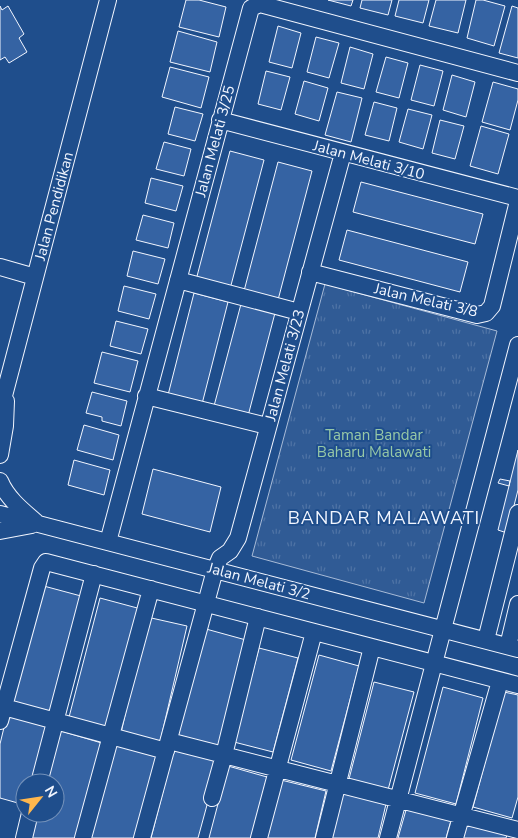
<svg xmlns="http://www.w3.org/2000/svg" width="518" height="838" font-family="'Nunito Sans',sans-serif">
<defs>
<pattern id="grass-tufts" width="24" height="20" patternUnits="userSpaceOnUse" patternTransform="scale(1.25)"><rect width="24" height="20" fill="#305b95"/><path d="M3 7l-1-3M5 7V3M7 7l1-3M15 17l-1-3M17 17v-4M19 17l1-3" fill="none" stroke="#4e73a5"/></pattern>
</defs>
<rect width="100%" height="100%" fill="#1f4e8c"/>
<path fill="url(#grass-tufts)" stroke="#a8bbd7" d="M 325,284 L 497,331 L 424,603 L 252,556 Z"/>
<path fill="#3563a3" stroke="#f2f6ff" d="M 186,0 L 199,0 L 226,7 L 219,37 L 179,27 Z
M 328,0 L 353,0 L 351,6 Z
M 362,0 L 392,0 L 388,15 L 360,8 Z
M 399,0 L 429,0 L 423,23 L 395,16 Z
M 436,0 L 466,0 L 458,33 L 429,26 Z
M 476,0 L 483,0 L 505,6 L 494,46 L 467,38 Z
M 0,6 L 2,10 L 8,6 L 24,34 L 19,38 L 27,52 L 9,63 L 5,57 L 0,60 Z
M 512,6 L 518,8 L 518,58 L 499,53 Z
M 278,26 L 301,33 L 292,68 L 269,62 Z
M 178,31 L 217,42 L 210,72 L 170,62 Z
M 316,37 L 339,43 L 329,78 L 307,72 Z
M 350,47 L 373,54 L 364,89 L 341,83 Z
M 386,57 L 408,63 L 399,98 L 376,92 Z
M 420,65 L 443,71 L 434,106 L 411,100 Z
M 170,67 L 209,77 L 201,108 L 162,97 Z
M 266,71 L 290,77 L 281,110 L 258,104 Z
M 452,75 L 475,82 L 466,117 L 443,110 Z
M 304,81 L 328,88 L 319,121 L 295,114 Z
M 493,82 L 518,89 L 518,100 L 510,130 L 482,122 Z
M 337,92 L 362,98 L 351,142 L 325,135 Z
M 374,102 L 397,108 L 389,141 L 365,135 Z
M 175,107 L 203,114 L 195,141 L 168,134 Z
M 408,109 L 432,115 L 423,149 L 399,142 Z
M 440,120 L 464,126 L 455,159 L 432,153 Z
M 481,126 L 509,134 L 498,174 L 470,166 Z
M 164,142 L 191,149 L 184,176 L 156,169 Z
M 230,151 L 264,160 L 230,289 L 196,280 Z
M 278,162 L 312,171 L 278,300 L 244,291 Z
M 151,178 L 183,186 L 176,211 L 145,203 Z
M 361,182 L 483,214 L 475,244 L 353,212 Z
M 143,215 L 174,223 L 168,248 L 136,240 Z
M 347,230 L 468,262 L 460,292 L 339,260 Z
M 133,251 L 165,259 L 158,284 L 127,276 Z
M 124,286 L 156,294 L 149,319 L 118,311 Z
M 194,293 L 228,302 L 202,404 L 168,395 Z
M 241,304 L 275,313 L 248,416 L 214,406 Z
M 116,321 L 148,329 L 141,354 L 110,346 Z
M 102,352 L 138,361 L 130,392 L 94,383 Z
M 92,392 L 127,401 L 121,426 L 102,421 L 102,417 L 86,413 Z
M 84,425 L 119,435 L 113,460 L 77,450 Z
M 518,450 L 518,490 L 507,533 L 498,530 Z
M 74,460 L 110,470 L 104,495 L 68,485 Z
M 153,469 L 221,487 L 210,532 L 142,514 Z
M 500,479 L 510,481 L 509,486 L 498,483 Z
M 40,585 L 81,596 L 50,714 L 9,703 Z
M 100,598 L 141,609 L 109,731 L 68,721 Z
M 147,617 L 187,626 L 160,742 L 121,733 Z
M 206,629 L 246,640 L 219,746 L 178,735 Z
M 259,648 L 298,658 L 273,752 L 234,742 Z
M 319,655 L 359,666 L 331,771 L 291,760 Z
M 374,682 L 414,692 L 388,790 L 349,779 Z
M 443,687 L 483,698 L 456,804 L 415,793 Z
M 504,692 L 518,695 L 518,797 L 512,818 L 473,807 Z
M 7,715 L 47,726 L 32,783 L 25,783 L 25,805 L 0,798 L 0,744 Z
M 61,731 L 105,744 L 78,838 L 30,838 L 37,813 L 55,813 L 55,783 L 46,783 Z
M 116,744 L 157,755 L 135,838 L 91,838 Z
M 174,749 L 219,761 L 198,838 L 151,838 Z
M 228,766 L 267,777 L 251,838 L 209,838 Z
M 281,780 L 326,791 L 315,838 L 267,838 Z
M 341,793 L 386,804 L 378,838 L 331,838 Z
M 408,803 L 452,817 L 446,838 L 398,838 Z
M 463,823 L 507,835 L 506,838 L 459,838 Z"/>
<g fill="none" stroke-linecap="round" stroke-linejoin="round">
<g stroke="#f2f6ff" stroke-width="18">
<path id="minor" d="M 220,120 L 518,198
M 0,267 L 35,277
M 310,272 L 477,315 L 486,313 L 492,306 L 518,201
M 178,280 L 299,312
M 146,396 L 267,426
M 0,411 L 108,0
M 0,455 L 5,426 L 6,401
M 0,481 C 7,498 22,510 36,522
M 0,514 L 518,649
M 0,531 L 32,525
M 108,542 L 251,8 L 260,4 L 518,73
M 486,640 L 518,513
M 508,646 L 518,604
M 4,707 L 166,751
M 0,721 L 42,568 L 46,562 L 518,685
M 169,741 L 518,830
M 39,783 L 94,574
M 212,798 L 224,755 L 258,617
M 24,838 L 30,813
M 83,838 L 151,589
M 142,838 L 215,570 L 220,558 L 230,551 L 238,538 L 343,153
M 259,838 L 314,632
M 324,838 L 372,647
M 388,838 L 518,345
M 455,838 L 500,681"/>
</g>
<use href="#minor" stroke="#1f4e8c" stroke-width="16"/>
</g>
<g text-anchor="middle" stroke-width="4" stroke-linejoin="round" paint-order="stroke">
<g font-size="15" fill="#f2f6ff" stroke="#1f4e8c">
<text transform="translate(215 141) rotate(-75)" y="5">Jalan Melati 3/25</text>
<text transform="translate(369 160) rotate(15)" y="5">Jalan Melati 3/10</text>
<text transform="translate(54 206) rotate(-75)" y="5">Jalan Pendidikan</text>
<text transform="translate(426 300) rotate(13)" y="5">Jalan Melati 3/8</text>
<text transform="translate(285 365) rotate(-75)" y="5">Jalan Melati 3/23</text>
<text transform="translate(259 581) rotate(15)" y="5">Jalan Melati 3/2</text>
</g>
<g font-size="15" fill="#97c8a6" stroke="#1f4e8c">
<text x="374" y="440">Taman Bandar<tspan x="374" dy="17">Baharu Malawati</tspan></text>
</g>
<g font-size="18" letter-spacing="1" fill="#f2f6ff" stroke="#1f4e8c">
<text x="384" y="524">BANDAR MALAWATI</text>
</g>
</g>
<g transform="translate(40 798) rotate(60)"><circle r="24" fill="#1f4e8c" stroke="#7391ba"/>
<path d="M0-4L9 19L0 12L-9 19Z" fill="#ffb74d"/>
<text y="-8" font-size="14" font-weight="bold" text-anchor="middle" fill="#f2f6ff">N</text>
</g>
</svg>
